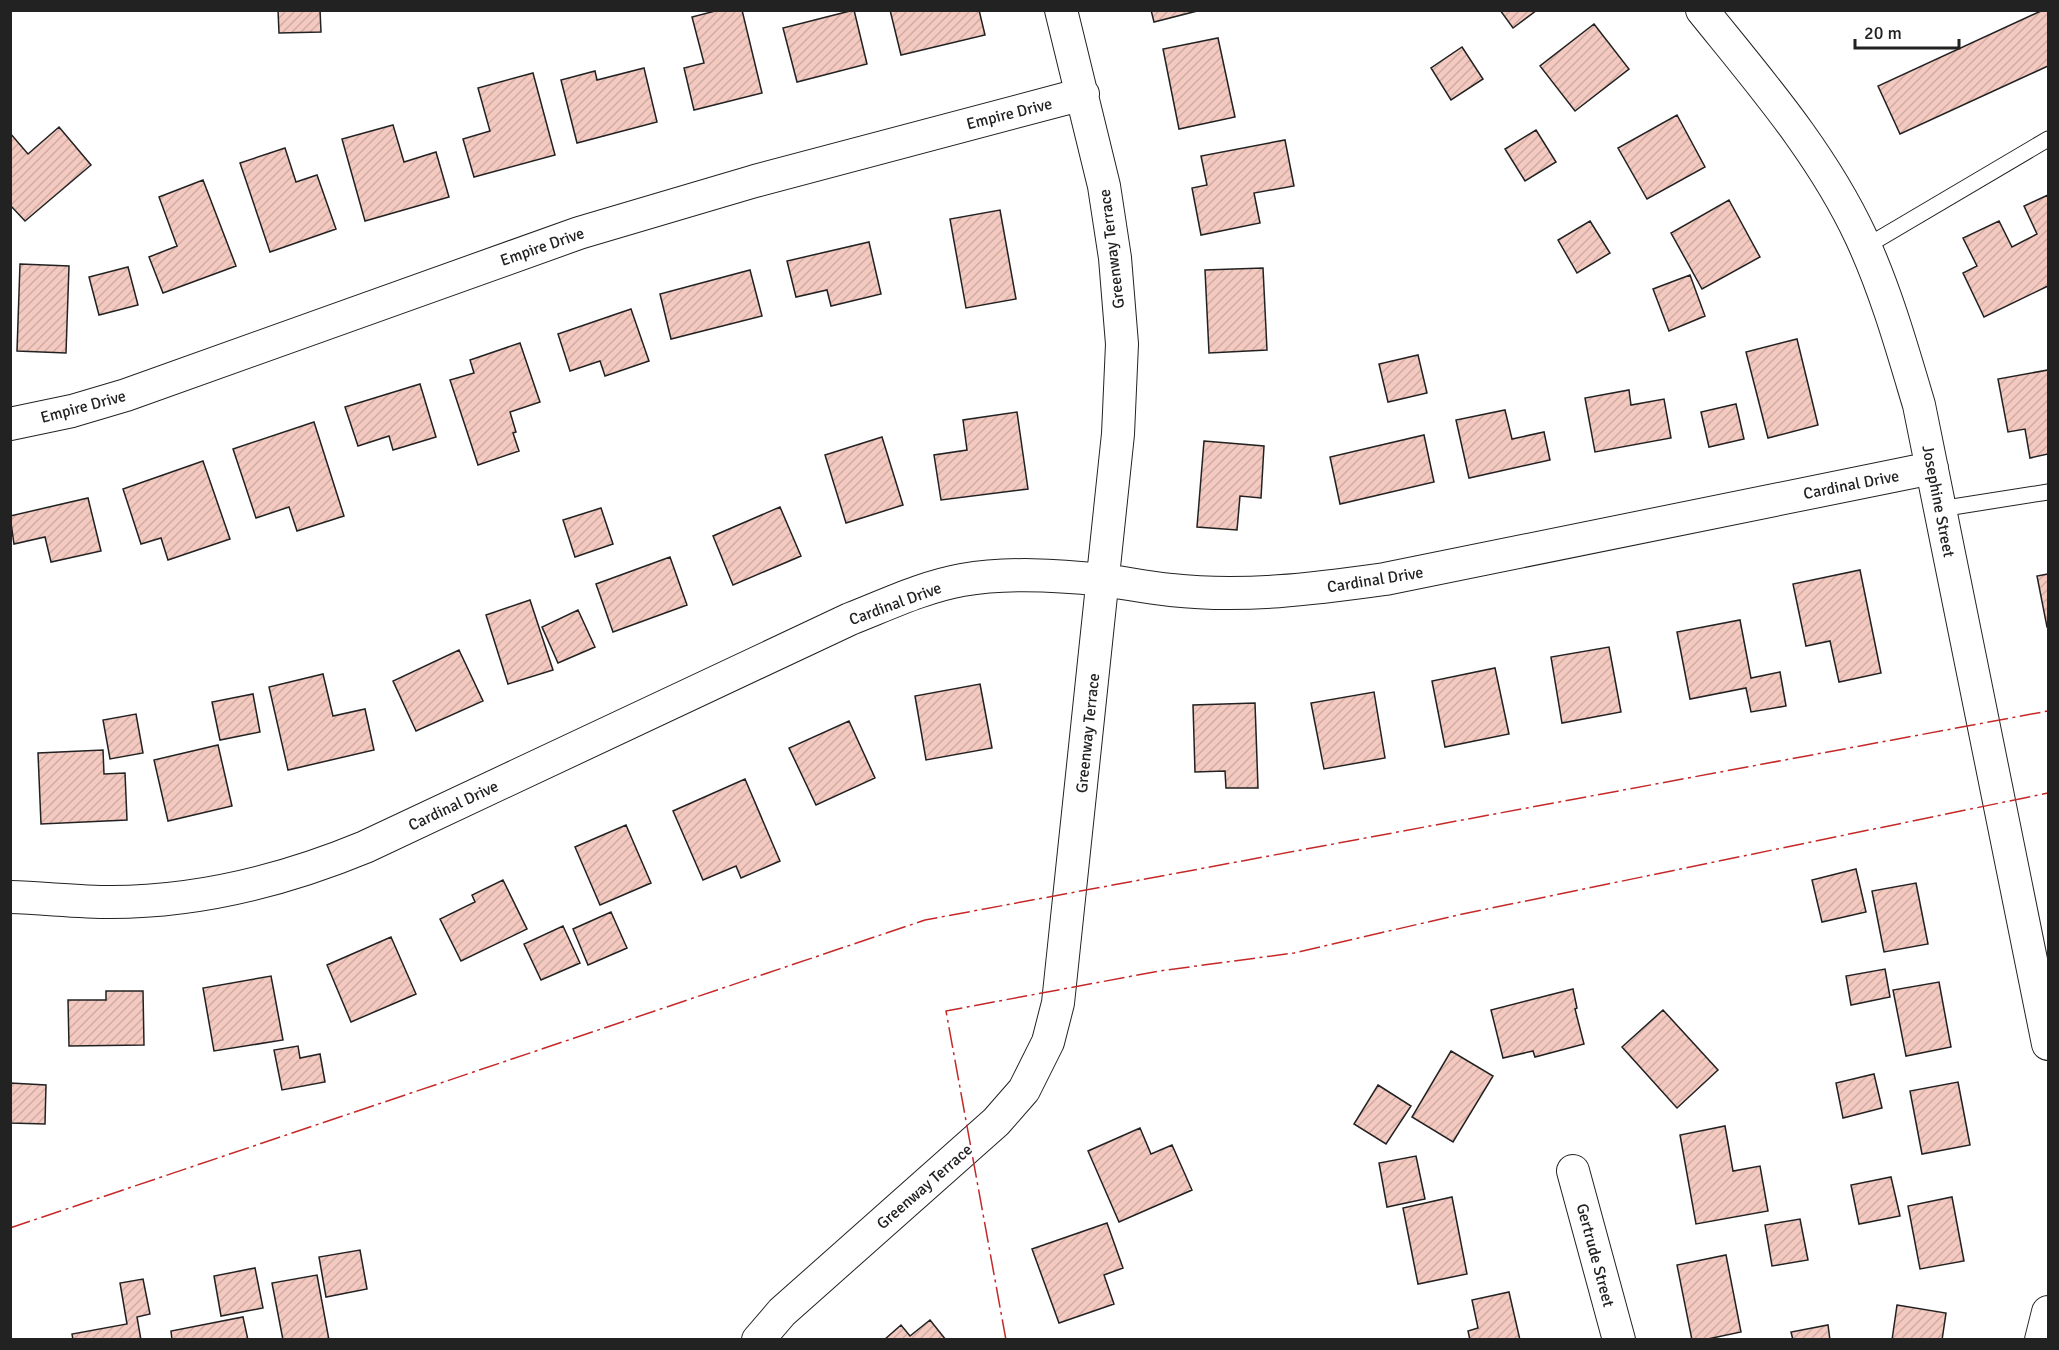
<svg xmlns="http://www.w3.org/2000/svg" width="2059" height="1350" font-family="Signika,sans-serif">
<defs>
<pattern id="building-hatch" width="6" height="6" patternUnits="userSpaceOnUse" patternTransform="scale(1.5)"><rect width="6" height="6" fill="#f3c9c0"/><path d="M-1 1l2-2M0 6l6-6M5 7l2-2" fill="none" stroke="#d0aca5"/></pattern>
</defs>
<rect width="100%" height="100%" fill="#fff"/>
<path fill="url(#building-hatch)" stroke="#222" stroke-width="1.5" d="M 278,10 L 320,10 L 321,32 L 279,33 Z
M 719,10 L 742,10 L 762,93 L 694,110 L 684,68 L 704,63 L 692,17 Z
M 854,10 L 867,64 L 797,82 L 783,28 Z
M 890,10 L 979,10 L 985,35 L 901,55 Z
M 1151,10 L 1196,10 L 1197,11 L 1154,22 Z
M 1500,10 L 1537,10 L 1513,28 Z
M 2043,10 L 2048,10 L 2048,66 L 1900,134 L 1878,86 Z
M 1594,24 L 1629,69 L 1575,111 L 1540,66 Z
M 1218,38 L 1235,117 L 1179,129 L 1163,49 Z
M 1462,47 L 1483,79 L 1451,100 L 1431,68 Z
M 644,68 L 657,122 L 577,143 L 561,80 L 595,71 L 597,80 Z
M 533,73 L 555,155 L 474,177 L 463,139 L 490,131 L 478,88 Z
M 1677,115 L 1705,167 L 1647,199 L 1618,148 Z
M 393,125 L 404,162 L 436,152 L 449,197 L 365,221 L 342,139 Z
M 59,127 L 91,165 L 25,221 L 10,205 L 10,133 L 28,154 Z
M 1536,130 L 1556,162 L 1525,181 L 1505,149 Z
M 1285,140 L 1294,186 L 1254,193 L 1260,223 L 1201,235 L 1192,188 L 1207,185 L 1201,156 Z
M 285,148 L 296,182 L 317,175 L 336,229 L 270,252 L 240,163 Z
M 203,180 L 236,266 L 163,293 L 149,257 L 177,246 L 159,197 Z
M 2048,195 L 2048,286 L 1984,317 L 1963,273 L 1977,266 L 1963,238 L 1999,221 L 2012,247 L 2037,234 L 2024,206 Z
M 1729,200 L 1760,257 L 1702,289 L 1671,233 Z
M 1000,210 L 1016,299 L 966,308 L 950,219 Z
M 1590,221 L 1610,253 L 1577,273 L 1558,240 Z
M 869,242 L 881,294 L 831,306 L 827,290 L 796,297 L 787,261 Z
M 20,264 L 69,266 L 66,353 L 17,351 Z
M 128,267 L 138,305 L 99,315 L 89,277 Z
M 1263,268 L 1267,350 L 1209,353 L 1205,270 Z
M 750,270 L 762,316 L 671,339 L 660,294 Z
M 1690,275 L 1705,316 L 1669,331 L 1653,289 Z
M 631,309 L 649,361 L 605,376 L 600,361 L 570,371 L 558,334 Z
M 1797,339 L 1818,425 L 1768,438 L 1746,352 Z
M 520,343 L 540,402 L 510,412 L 516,432 L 513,433 L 519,451 L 478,465 L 450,380 L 474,373 L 470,360 Z
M 1418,355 L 1427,393 L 1388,402 L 1379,364 Z
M 2048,370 L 2048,454 L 2030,458 L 2025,429 L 2008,432 L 1998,379 Z
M 420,384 L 436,437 L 393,450 L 389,436 L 358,446 L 345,407 Z
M 1629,390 L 1631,405 L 1664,399 L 1671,438 L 1595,452 L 1585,398 Z
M 1736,404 L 1744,439 L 1709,447 L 1701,412 Z
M 1505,410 L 1512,439 L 1544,432 L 1550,460 L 1469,478 L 1456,420 Z
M 1017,412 L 1028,489 L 941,500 L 934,455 L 967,450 L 963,420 Z
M 314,422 L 344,516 L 297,531 L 289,507 L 256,518 L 233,449 Z
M 1424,435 L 1434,482 L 1340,504 L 1330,457 Z
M 882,437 L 903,505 L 846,523 L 825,455 Z
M 1204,441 L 1264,446 L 1261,498 L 1240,496 L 1237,530 L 1197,527 Z
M 203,461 L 230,539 L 168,560 L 161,538 L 141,544 L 123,489 Z
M 88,498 L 101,551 L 51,562 L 45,537 L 14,544 L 10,516 Z
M 780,507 L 801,556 L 733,585 L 713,536 Z
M 601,508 L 613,544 L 575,557 L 563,520 Z
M 670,557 L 687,605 L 613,632 L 596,584 Z
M 1860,570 L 1881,673 L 1839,682 L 1830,641 L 1806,646 L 1793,584 Z
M 2048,574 L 2048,627 L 2047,627 L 2037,576 Z
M 530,600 L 553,670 L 508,684 L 486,615 Z
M 578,610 L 595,647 L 558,663 L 542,627 Z
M 1740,620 L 1751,678 L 1780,672 L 1786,706 L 1751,712 L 1746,688 L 1690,699 L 1677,632 Z
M 1609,647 L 1621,712 L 1562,723 L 1551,657 Z
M 459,650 L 483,701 L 416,731 L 393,681 Z
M 1495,668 L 1509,734 L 1445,747 L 1432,681 Z
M 323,674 L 333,716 L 365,709 L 374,750 L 288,770 L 269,687 Z
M 980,684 L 992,748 L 926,760 L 915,696 Z
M 1374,692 L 1385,758 L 1324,769 L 1311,703 Z
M 253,694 L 260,732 L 220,740 L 212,702 Z
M 1255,703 L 1258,788 L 1226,788 L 1225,771 L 1195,772 L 1193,705 Z
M 136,714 L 143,753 L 110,759 L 103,720 Z
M 849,721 L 875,778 L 816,805 L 789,748 Z
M 218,745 L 232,806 L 168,821 L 154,760 Z
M 103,750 L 104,774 L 125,773 L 127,820 L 41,824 L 38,753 Z
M 745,779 L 780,861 L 741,878 L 736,866 L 703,880 L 673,811 Z
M 626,825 L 651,883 L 600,905 L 575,847 Z
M 1856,869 L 1866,912 L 1822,922 L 1812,880 Z
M 503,880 L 527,929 L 461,961 L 440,919 L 475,902 L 472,895 Z
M 1916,883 L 1928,944 L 1884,952 L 1872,891 Z
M 611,912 L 627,948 L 588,965 L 573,929 Z
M 563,926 L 580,963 L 541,980 L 524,944 Z
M 391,937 L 416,994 L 351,1022 L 327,965 Z
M 1885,969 L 1890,997 L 1851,1005 L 1846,976 Z
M 271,976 L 283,1040 L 214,1051 L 203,988 Z
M 1939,982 L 1951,1047 L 1906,1056 L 1893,990 Z
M 1573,989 L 1577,1008 L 1575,1009 L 1584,1044 L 1535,1057 L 1533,1051 L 1503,1058 L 1491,1010 Z
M 106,991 L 143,991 L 144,1045 L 69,1046 L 68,1000 L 106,1000 Z
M 1663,1010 L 1718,1070 L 1677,1108 L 1622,1047 Z
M 298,1046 L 300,1058 L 320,1054 L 325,1082 L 282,1090 L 274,1050 Z
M 1451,1051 L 1493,1076 L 1453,1142 L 1412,1117 Z
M 1874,1074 L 1882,1108 L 1843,1118 L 1836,1083 Z
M 1958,1082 L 1970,1145 L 1922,1154 L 1910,1091 Z
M 10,1083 L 46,1085 L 45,1124 L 10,1123 Z
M 1378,1085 L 1411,1106 L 1386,1144 L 1354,1124 Z
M 1725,1126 L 1733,1171 L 1760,1166 L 1768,1211 L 1696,1224 L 1680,1135 Z
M 1140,1128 L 1151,1154 L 1172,1145 L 1192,1190 L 1119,1222 L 1088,1151 Z
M 1416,1156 L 1425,1199 L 1387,1207 L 1379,1163 Z
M 1891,1177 L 1900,1216 L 1859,1224 L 1851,1185 Z
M 1452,1197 L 1467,1274 L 1418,1284 L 1403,1208 Z
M 1952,1197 L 1964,1261 L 1920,1269 L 1908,1206 Z
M 1800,1219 L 1808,1260 L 1772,1266 L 1765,1225 Z
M 1107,1223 L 1123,1268 L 1104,1275 L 1114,1304 L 1059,1323 L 1032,1249 Z
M 360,1250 L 367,1289 L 326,1297 L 319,1257 Z
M 1726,1255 L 1741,1332 L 1703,1340 L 1692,1340 L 1677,1265 Z
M 255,1268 L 263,1308 L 221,1316 L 214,1276 Z
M 317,1275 L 329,1340 L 283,1340 L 272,1283 Z
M 143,1279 L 150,1314 L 137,1317 L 141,1340 L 73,1340 L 72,1334 L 127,1324 L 120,1283 Z
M 1509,1292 L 1520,1340 L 1470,1340 L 1468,1331 L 1478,1328 L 1472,1300 Z
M 1897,1305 L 1946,1313 L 1942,1340 L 1892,1340 Z
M 243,1317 L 248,1340 L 172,1340 L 171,1331 Z
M 930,1320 L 946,1340 L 884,1340 L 901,1325 L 910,1336 Z
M 1828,1325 L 1830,1340 L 1793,1340 L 1791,1332 Z"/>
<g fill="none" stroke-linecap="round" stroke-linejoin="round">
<g stroke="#222" stroke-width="17">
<path id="lane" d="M 1865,247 L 2048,139
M 1940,509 L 2048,492"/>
</g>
<g stroke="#222" stroke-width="34">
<path id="street" d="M 1702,10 C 1760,82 1822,153 1861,237 C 1886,291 1902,348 1919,405 L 2048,1044
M 10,424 L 72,411 L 126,395 L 579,233 L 755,181 L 1083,94
M 10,897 C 44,898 78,902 111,902 C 199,902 285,880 365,847 L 850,619 C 886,605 923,587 962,580 C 1008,572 1057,575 1103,580 C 1126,583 1148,588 1171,590 C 1244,598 1313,589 1385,579 L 1932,468
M 1573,1171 L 1619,1340
M 758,1340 L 782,1312 L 996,1122 L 1024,1090 L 1048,1042 L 1058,1003 L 1118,434 L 1122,344 L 1115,258 L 1104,186 L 1061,10
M 2041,1340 L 2048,1312"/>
</g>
<use href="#lane" stroke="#fff" stroke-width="15"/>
<use href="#street" stroke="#fff" stroke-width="32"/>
<path stroke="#c62828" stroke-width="1.5" stroke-dasharray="21 4.5 3 4.5" stroke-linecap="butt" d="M 10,1228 L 925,920 L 2048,711
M 1006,1340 L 946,1011 L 1159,971 L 1294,953 L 1458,915 L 2048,793"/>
</g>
<g text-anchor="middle" stroke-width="4.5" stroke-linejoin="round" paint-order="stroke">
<g font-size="16" fill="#222" stroke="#fff">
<text transform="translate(1009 113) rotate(-14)" y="6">Empire Drive</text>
<text transform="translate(542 246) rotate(-19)" y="6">Empire Drive</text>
<text transform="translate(1111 249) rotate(-97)" y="6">Greenway Terrace</text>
<text transform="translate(83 406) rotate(-15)" y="6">Empire Drive</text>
<text transform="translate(1851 484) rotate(-11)" y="6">Cardinal Drive</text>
<text transform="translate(1939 501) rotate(79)" y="6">Josephine Street</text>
<text transform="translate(1375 579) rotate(-9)" y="6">Cardinal Drive</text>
<text transform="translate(895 603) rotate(-20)" y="6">Cardinal Drive</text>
<text transform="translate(1087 733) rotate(-84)" y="6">Greenway Terrace</text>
<text transform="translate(453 805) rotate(-25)" y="6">Cardinal Drive</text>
<text transform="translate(924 1186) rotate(-41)" y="6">Greenway Terrace</text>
<text transform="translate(1596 1255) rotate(75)" y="6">Gertrude Street</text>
</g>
</g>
<rect width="2059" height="1350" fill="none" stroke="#222222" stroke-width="24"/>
<path d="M1855 39v9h104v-9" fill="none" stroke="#222222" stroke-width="3"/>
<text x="1864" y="39" font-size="18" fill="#222222" stroke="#ffffff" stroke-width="4.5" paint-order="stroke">20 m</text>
</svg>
